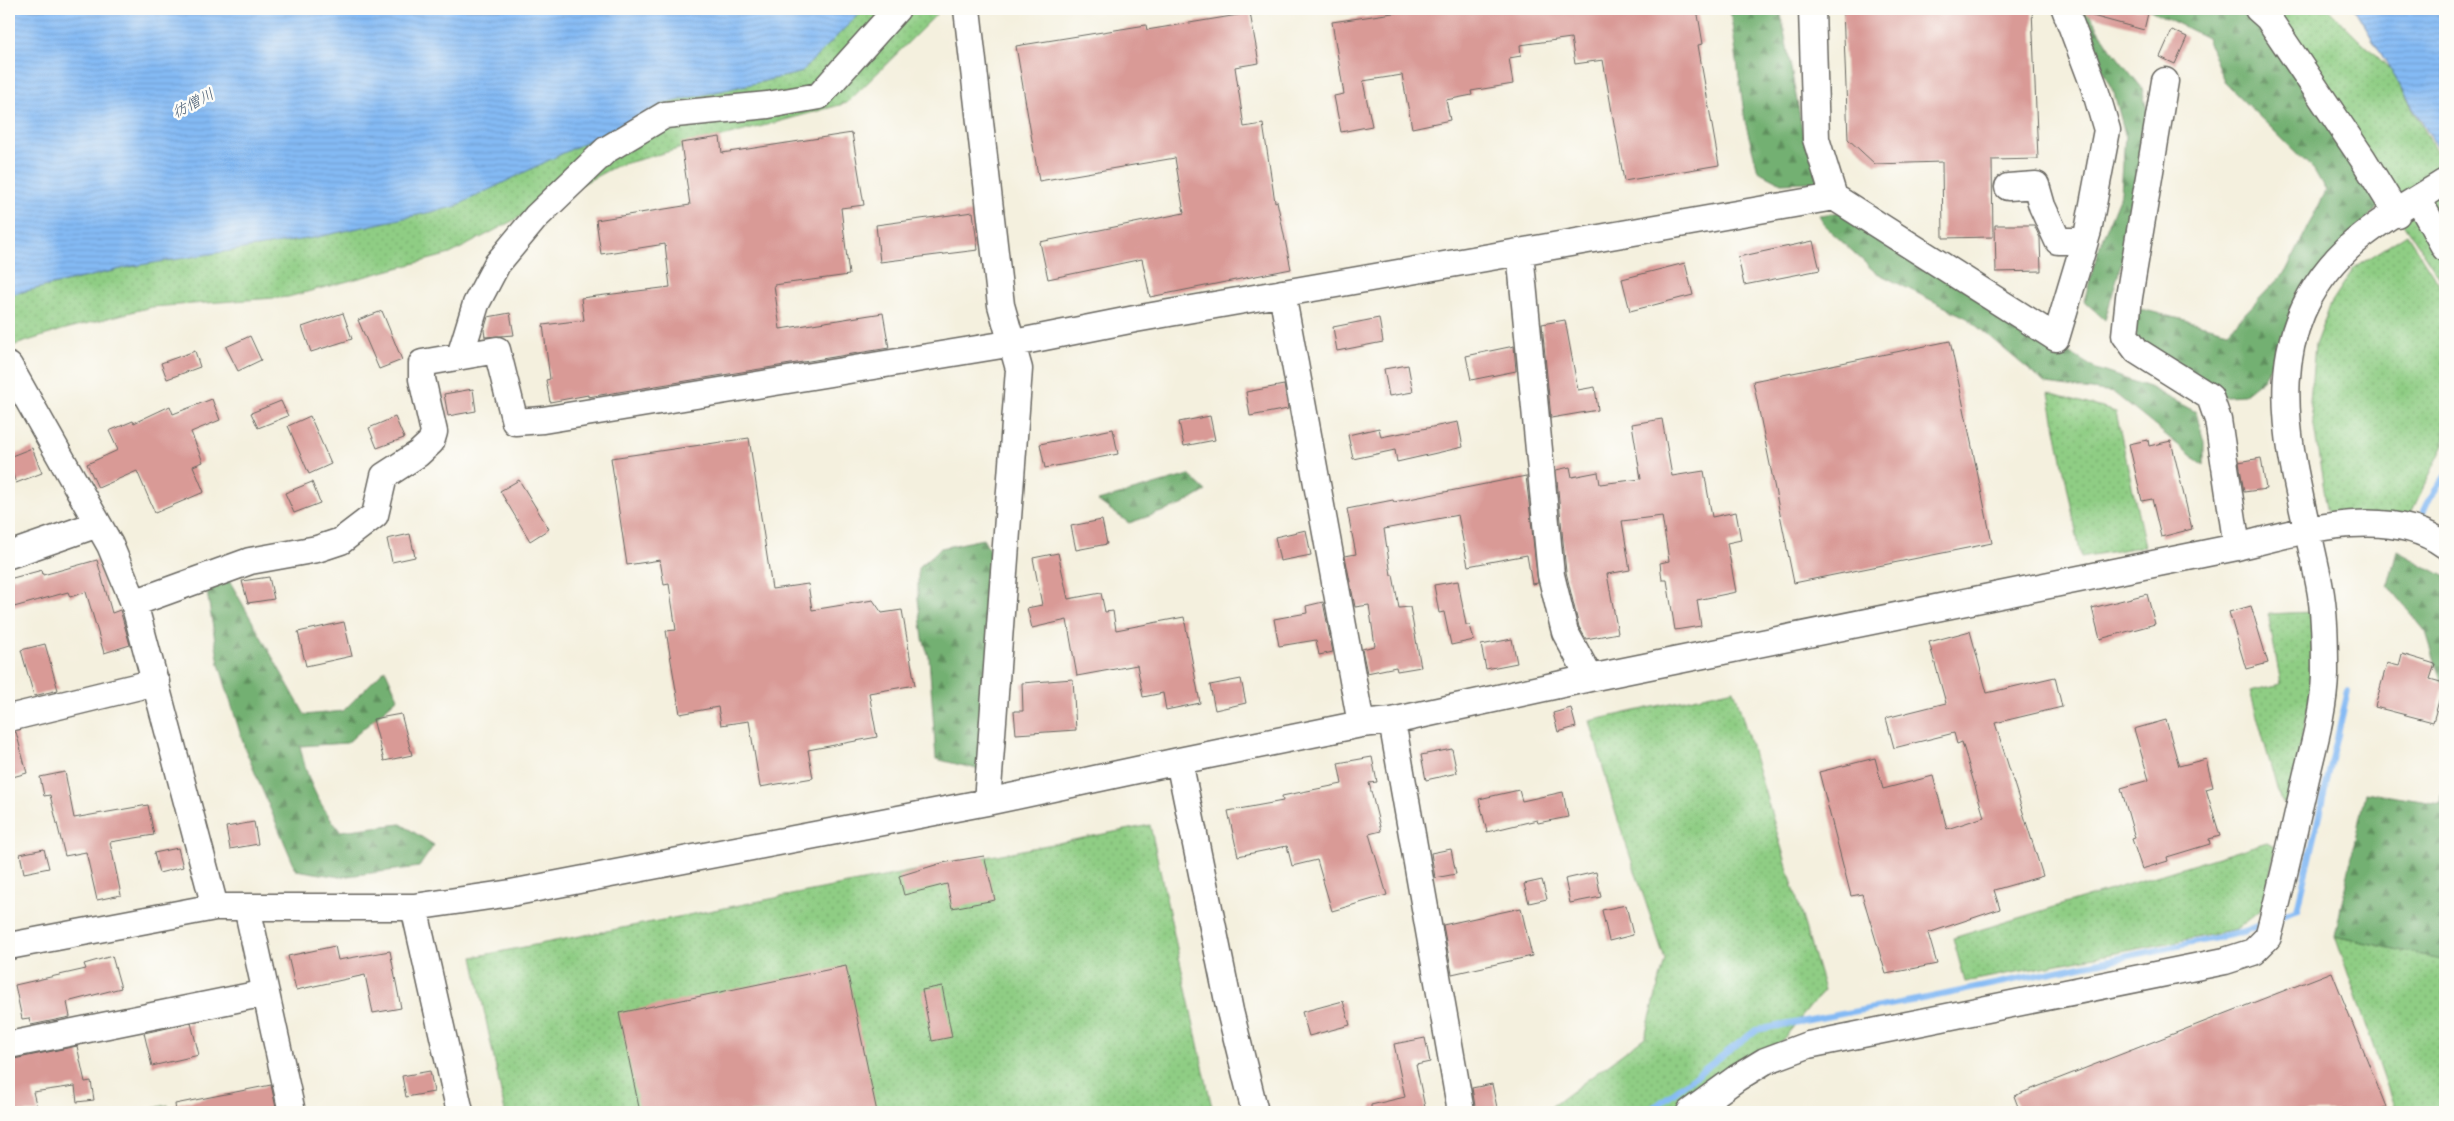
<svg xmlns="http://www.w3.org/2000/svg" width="2454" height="1121" font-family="Delius,'Klee One',sans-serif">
<defs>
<pattern id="grass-dots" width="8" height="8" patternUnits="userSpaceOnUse" patternTransform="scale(1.25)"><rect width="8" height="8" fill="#8fcd84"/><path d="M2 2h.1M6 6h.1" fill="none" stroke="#7baf71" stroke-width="1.8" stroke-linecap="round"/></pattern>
<pattern id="forest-firs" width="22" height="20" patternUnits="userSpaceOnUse" patternTransform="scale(1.25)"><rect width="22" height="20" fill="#73b072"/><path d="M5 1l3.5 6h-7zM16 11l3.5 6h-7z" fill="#5e8e5d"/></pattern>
<pattern id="water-rules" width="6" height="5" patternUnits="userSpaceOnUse" patternTransform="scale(1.25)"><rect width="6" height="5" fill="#84baf4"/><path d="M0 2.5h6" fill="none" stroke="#719fd1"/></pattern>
</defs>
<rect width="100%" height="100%" fill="#fdfcf7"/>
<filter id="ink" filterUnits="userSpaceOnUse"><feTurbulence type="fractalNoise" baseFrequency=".02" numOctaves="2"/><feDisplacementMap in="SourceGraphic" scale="10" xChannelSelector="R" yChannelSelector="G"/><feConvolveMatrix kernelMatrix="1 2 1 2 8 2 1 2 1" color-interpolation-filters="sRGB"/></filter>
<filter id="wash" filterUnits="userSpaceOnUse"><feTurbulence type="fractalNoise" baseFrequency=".0096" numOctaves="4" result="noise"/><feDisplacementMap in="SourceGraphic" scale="20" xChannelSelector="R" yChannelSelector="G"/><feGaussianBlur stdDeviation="1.12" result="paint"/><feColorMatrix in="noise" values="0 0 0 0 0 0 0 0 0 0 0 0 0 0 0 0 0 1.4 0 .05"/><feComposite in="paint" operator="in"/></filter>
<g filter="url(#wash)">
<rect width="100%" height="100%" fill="#f4f0de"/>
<path fill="url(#grass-dots)" stroke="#567450" d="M 855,9 L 942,9 L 847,103 L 616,166 L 450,254 L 288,297 L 151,307 L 62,330 L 9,347 L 9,295 L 134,266 Z
M 2250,9 L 2328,9 L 2391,70 L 2445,167 L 2445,286 L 2329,109 Z
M 2407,234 L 2445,294 L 2445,443 L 2409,517 L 2328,515 L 2310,401 L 2315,345 L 2331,303 L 2354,268 Z
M 2049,393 L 2116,412 L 2145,546 L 2081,557 Z
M 2312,612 L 2313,683 L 2288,804 L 2281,803 L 2250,691 L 2281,684 L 2268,614 Z
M 1734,689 L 1824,990 L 1765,1061 L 1690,1112 L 1544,1112 L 1645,1037 L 1665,960 L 1616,814 L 1590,721 Z
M 1150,825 L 1213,1112 L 505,1112 L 473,957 Z
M 2267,842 L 2276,847 L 2262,909 L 2236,930 L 1965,982 L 1953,938 Z
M 2335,936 L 2445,960 L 2445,1112 L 2396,1112 Z
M 168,1105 L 169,1112 L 132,1112 Z"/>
<path fill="url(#forest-firs)" stroke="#486647" d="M 1730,9 L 1780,9 L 1804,139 L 1833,181 L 1781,183 L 1758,171 L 1745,121 Z
M 2075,9 L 2086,9 L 2111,49 L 2142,88 L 2155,147 L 2105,320 L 2084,301 L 2099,247 L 2121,193 L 2125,134 L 2114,93 L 2080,28 Z
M 2148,9 L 2249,9 L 2383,202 L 2354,231 L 2263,379 L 2243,395 L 2210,397 L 2137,351 L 2133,307 L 2228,331 L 2286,271 L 2326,191 L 2314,170 L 2224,82 L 2207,38 Z
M 1841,212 L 2096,369 L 2149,387 L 2196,412 L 2204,442 L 2204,466 L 2114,393 L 2046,384 L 1967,318 L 1875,272 L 1826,227 L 1819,215 Z
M 1189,475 L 1206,491 L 1182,505 L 1129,523 L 1098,501 Z
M 983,539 L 990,550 L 997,609 L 989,772 L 936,759 L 929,657 L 923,639 L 918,599 L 918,568 L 941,548 Z
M 2397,551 L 2445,577 L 2445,693 L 2426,632 L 2388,585 Z
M 224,571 L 305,715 L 343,711 L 385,669 L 398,698 L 347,743 L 300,746 C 308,783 317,801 340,831 L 401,824 L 434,845 L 419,867 L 340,877 L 296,870 L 245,749 L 219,664 L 207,592 Z
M 2445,770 L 2445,960 L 2335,936 L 2365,792 L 2441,804 Z"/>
<path fill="url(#water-rules)" stroke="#506b88" d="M 21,9 L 864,9 L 800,73 L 663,104 L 454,207 L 313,238 L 134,266 L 9,295 L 9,16 Z
M 2354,9 L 2445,9 L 2445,161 L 2355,10 Z"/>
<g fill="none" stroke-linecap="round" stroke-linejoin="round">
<path stroke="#84baf4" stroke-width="6" d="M 2424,511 L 2430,498 L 2445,476
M 2281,916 L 2297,909 L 2348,691
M 1648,1112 L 1756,1030 L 1927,998 L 2240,933 L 2265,923"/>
</g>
<g id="blocks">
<path fill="#d99a96" d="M 1420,9 L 1697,9 L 1703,44 L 1698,45 L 1719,165 L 1624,181 L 1603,60 L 1575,64 L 1571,38 L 1520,45 L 1521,56 L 1509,58 L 1513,84 L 1471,91 L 1472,95 L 1446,100 L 1450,120 L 1412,128 L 1402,75 L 1363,81 L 1372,126 L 1341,132 L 1334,96 L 1344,94 L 1332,22 Z
M 1843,9 L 2032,9 L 2038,159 L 1992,160 L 1993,237 L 1943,238 L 1942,162 L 1875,164 L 1848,139 Z
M 2086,9 L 2149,9 L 2144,30 L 2085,14 Z
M 1250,13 L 1259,63 L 1235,67 L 1244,127 L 1263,124 L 1275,202 L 1277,201 L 1291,269 L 1150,297 L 1142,259 L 1048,279 L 1040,242 L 1184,213 L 1175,158 L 1039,181 L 1016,46 L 1146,25 L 1147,30 Z
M 2172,30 L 2187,37 L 2175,64 L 2160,57 Z
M 852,133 L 864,205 L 841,208 L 849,275 L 774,285 L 780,329 L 883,313 L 889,348 L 588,397 L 588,395 L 550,402 L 546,380 L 550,379 L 543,325 L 584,320 L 581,298 L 670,287 L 665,244 L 601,254 L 596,220 L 690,205 L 681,143 L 720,137 L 722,153 Z
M 973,212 L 978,250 L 880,262 L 876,225 Z
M 1995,225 L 2034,225 L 2040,238 L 2041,271 L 1996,272 Z
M 1813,241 L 1820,270 L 1744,285 L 1738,257 Z
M 1685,263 L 1693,295 L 1630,311 L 1622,279 Z
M 382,311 L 402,360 L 379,369 L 358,320 Z
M 343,313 L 352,339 L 311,352 L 302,327 Z
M 510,313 L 514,335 L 485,337 L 484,330 L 488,317 Z
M 1379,318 L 1383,342 L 1337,351 L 1333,327 Z
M 1565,320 L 1578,390 L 1595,387 L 1598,410 L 1551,418 L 1542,324 Z
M 250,336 L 261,360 L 238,371 L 226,347 Z
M 1950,341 L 1992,543 L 1794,583 L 1753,381 Z
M 1514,346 L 1516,371 L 1471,380 L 1466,356 Z
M 195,351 L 200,367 L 167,379 L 161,363 Z
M 1408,365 L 1413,392 L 1389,396 L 1384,369 Z
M 1284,385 L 1288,409 L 1250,416 L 1246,392 Z
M 473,389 L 476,411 L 448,416 L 444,394 Z
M 212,399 L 220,420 L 191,432 L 203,462 L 193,466 L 204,492 L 155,513 L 137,471 L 98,488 L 87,464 L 118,450 L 109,431 L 133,421 L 134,423 L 170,406 L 173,414 Z
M 281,401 L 288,416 L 258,428 L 251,413 Z
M 310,416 L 331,464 L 309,474 L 288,426 Z
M 1210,416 L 1215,440 L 1184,446 L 1179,422 Z
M 395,417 L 404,438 L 377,448 L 369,428 Z
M 1662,419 L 1672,476 L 1704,471 L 1712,517 L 1736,512 L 1741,540 L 1727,543 L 1736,592 L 1697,600 L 1701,626 L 1675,630 L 1667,580 L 1662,580 L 1660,563 L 1669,561 L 1662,516 L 1622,521 L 1630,570 L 1607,574 L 1618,633 L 1586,639 L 1579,627 L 1566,572 L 1556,470 L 1570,467 L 1572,477 L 1598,472 L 1600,484 L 1641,479 L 1632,424 Z
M 1458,422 L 1463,447 L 1397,462 L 1395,450 L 1353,459 L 1348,435 L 1379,428 L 1381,437 Z
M 1113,429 L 1118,454 L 1045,468 L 1040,444 Z
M 749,438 L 772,589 L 808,584 L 812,610 L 873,600 L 882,613 L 902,610 L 915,685 L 869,693 L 877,737 L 808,750 L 813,778 L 760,787 L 749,721 L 721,725 L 718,707 L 680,714 L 666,631 L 676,630 L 669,584 L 664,585 L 660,560 L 627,565 L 611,458 Z
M 2148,440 L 2149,446 L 2171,441 L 2192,529 L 2161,537 L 2152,499 L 2142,501 L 2129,444 Z
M 32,448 L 42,473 L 16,483 L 9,464 L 9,457 Z
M 2261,458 L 2266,489 L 2244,492 L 2239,462 Z
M 1526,476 L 1538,583 L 1532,584 L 1527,555 L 1468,566 L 1458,515 L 1384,529 L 1391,575 L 1393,575 L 1399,608 L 1410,607 L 1421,667 L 1397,671 L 1396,667 L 1367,673 L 1362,649 L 1375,646 L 1369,605 L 1355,607 L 1345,556 L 1356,554 L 1347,509 L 1393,500 L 1394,502 Z
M 519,480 L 549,529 L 530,541 L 500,491 Z
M 312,482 L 320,503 L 294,513 L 285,493 Z
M 1102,520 L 1107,544 L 1076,550 L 1071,526 Z
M 1306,530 L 1311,555 L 1280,561 L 1275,537 Z
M 410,534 L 415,557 L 392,562 L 387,539 Z
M 1058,553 L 1068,599 L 1101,593 L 1105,612 L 1113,611 L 1116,630 L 1184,617 L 1200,703 L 1166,710 L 1163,693 L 1143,697 L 1137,665 L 1077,676 L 1067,620 L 1032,628 L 1027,608 L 1042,605 L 1033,558 Z
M 97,560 L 112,613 L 120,610 L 130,645 L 104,653 L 86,592 L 70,597 L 68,592 L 14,607 L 9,579 L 42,570 L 43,575 Z
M 269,577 L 274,599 L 248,603 L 242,581 Z
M 1458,581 L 1466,625 L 1470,625 L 1474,640 L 1451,645 L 1444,612 L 1439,613 L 1434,585 Z
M 2147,594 L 2155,624 L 2100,639 L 2092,608 Z
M 1323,602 L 1333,652 L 1319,655 L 1316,640 L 1279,646 L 1274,619 L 1307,613 L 1306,606 Z
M 2251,606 L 2268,663 L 2246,669 L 2229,612 Z
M 344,622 L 352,656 L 306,666 L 298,632 Z
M 1970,631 L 1987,693 L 2055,677 L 2062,707 L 1995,723 L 2043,876 L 1994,890 L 2000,909 L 1928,933 L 1937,964 L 1886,974 L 1862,894 L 1851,896 L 1819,772 L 1875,758 L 1883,789 L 1933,776 L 1947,829 L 1984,817 L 1962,742 L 1957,744 L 1954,733 L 1894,748 L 1886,718 L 1946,703 L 1929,642 Z
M 1512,639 L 1517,663 L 1486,669 L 1481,645 Z
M 45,644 L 58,690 L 34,696 L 21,650 Z
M 2402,654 L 2435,664 L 2430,679 L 2444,683 L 2433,722 L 2375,707 L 2387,663 L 2399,666 Z
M 1073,679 L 1076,730 L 1016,734 L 1014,711 L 1023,711 L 1022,683 Z
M 1241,679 L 1246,703 L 1215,710 L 1210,685 Z
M 1571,708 L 1576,727 L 1558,732 L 1553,713 Z
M 401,714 L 412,755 L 384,761 L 373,719 Z
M 2166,720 L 2179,766 L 2206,759 L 2213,787 L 2206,789 L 2220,836 L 2209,839 L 2210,844 L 2167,857 L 2168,861 L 2142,869 L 2132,839 L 2135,838 L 2121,788 L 2149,780 L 2134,729 Z
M 16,732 L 27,773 L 9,778 L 9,733 Z
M 1452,749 L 1457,773 L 1426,780 L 1421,755 Z
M 1372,757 L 1377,782 L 1369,783 L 1381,831 L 1369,834 L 1387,895 L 1332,911 L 1317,860 L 1292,866 L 1287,846 L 1238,856 L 1228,811 L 1283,801 L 1282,796 L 1342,784 L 1338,763 Z
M 65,772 L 74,818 L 148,805 L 154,835 L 110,842 L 121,895 L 97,900 L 86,852 L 65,856 L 50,795 L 44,796 L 40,777 Z
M 1519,790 L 1522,801 L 1563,792 L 1568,817 L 1538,823 L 1537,820 L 1487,832 L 1479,799 Z
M 254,822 L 258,844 L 230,849 L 226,827 Z
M 178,848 L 183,867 L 159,873 L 154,853 Z
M 44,849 L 49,868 L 24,873 L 20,854 Z
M 1451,849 L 1456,874 L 1435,878 L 1431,853 Z
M 984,856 L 995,900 L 952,908 L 947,884 L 904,895 L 899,876 L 942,863 Z
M 1596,872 L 1601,897 L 1570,903 L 1565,879 Z
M 1542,880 L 1547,899 L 1529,903 L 1524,884 Z
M 1626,905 L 1633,935 L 1609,941 L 1602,910 Z
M 1521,908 L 1532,956 L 1452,974 L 1443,925 Z
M 335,946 L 338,960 L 390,951 L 401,1008 L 373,1013 L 365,975 L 296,990 L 288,956 Z
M 112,956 L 121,988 L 67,1002 L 70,1017 L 31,1025 L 29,1018 L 22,1019 L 15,985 L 86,969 L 84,964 Z
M 846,966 L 877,1112 L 640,1112 L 619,1013 Z
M 2332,972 L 2386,1107 L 2373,1112 L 2020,1112 L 2014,1096 Z
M 942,986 L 952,1037 L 932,1041 L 922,990 Z
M 1343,1001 L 1350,1025 L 1309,1036 L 1302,1012 Z
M 191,1023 L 199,1055 L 152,1066 L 144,1033 Z
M 1425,1038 L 1430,1062 L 1416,1065 L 1426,1112 L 1371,1112 L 1371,1105 L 1405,1097 L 1394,1044 Z
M 77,1046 L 85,1082 L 91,1081 L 94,1100 L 77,1102 L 75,1086 L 33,1092 L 38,1112 L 9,1112 L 9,1060 Z
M 430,1071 L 434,1092 L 406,1097 L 402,1076 Z
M 1492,1084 L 1498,1112 L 1476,1112 L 1472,1088 Z
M 271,1085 L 277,1112 L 176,1112 L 175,1104 Z"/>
</g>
</g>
<g filter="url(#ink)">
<use href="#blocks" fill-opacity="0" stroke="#686660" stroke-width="1"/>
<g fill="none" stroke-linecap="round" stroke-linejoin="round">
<g stroke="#686660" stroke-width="29">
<path id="minor" d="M 967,9 L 1001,305 L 1019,369 L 987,802
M 1812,9 L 1816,139 L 1834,197 L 2056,338 L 2088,231 L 2107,130 L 2094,86 L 2065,9
M 2258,9 L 2268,18 L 2363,159 L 2397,214
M 2165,81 L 2129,297 L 2125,335 L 2137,351 L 2210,397 L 2218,420 L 2237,547
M 2008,187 L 2036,185 L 2042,206 L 2058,241 L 2085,241
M 2418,199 L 2445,248
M 1520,252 L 1551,575 L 1565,632 L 1590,678
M 1282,293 L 1361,724
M 460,356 L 476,304 L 497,264 L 536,217 L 606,150 L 665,115 L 768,105 L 819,96 L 897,9
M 9,366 L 110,545 L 134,603 L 215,907
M 9,555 L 98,524
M 134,603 L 250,561 L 317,549 L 341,541 L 375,515 L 384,476 L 418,454 L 431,442 L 434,432 L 422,379 L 422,363 L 497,350 L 515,422 L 543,420 L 1014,343 L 1135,319 L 1834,197
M 9,718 L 156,682
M 1392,721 L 1461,1112
M 1179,761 L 1361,724 L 1392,721 L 1590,678 L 2237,547 C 2299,531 2390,504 2445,545
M 247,907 L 292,1112
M 414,907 L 460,1112
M 9,946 L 215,907 L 414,907 L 511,893 L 987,802 L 1179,761 L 1230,1011 L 1255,1112
M 9,1045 L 266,993
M 1690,1112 L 1737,1078 L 1765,1061 L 1808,1045 L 2225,961 L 2253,952 L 2268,937 C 2282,886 2293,834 2305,782 C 2313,747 2324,711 2325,675 C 2325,645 2325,613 2319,583 C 2296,465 2246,345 2348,248 C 2375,223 2414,201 2445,182"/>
</g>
<use href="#minor" stroke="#fff" stroke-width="26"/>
</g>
</g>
<g text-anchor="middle" stroke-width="5" stroke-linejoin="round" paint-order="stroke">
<g font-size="15" font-style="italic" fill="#465b72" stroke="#fdfcf7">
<text transform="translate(193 103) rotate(-28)" y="5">彷僧川</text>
</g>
</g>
<rect width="2454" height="1121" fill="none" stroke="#fdfcf7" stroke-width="30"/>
</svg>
